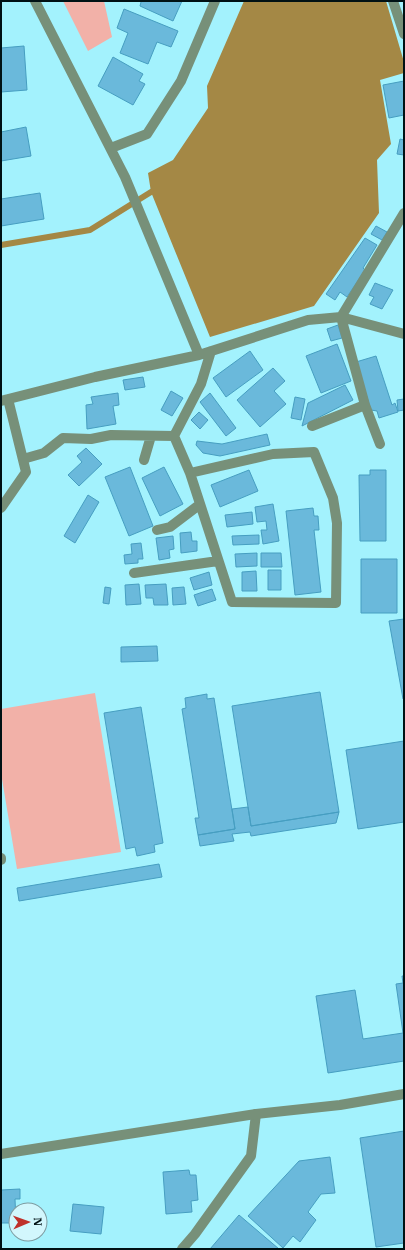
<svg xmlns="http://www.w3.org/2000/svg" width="405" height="1250" font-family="'IBM Plex Serif',serif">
<rect width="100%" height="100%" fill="#a3f2fd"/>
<path fill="#f2b1a8" d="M 63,1 L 104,1 L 112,37 L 88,51 Z
M 95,693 L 121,852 L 17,869 L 1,773 L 1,709 Z"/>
<path fill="#a48845" d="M 244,1 L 386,1 L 404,62 L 404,73 L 380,80 L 391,144 L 377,160 L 379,213 L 314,306 L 210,337 L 151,192 L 148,173 L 173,160 L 208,108 L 207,86 Z"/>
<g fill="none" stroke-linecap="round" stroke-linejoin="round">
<path stroke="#a48845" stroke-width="6" d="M 1,245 L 90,230 L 151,192"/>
</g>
<path fill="#6ab9db" stroke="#469ec1" d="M 140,1 L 182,1 L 173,21 L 140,6 L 141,2 Z
M 124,9 L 178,31 L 171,47 L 157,42 L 148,64 L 120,53 L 128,33 L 117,28 Z
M 24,46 L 27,90 L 1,92 L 1,48 Z
M 113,57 L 143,74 L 139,81 L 145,84 L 133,105 L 98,86 Z
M 404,81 L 404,115 L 389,118 L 383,85 Z
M 26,127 L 31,156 L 1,161 L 1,132 Z
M 400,139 L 404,140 L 404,155 L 397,154 Z
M 40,193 L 44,219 L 1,226 L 1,199 Z
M 376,226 L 387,232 L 382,240 L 371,234 Z
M 365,238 L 377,245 L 363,268 L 365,270 L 347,297 L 340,292 L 335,300 L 326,294 Z
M 375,283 L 393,290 L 382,309 L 370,304 L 374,297 L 369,295 Z
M 338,325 L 342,338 L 331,341 L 327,329 Z
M 337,344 L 351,381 L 321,393 L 306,356 Z
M 250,351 L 263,370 L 226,397 L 213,378 Z
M 376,356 L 392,405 L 395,403 L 398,412 L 379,418 L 377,411 L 371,410 L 356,362 Z
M 273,368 L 285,381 L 274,391 L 286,404 L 260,427 L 237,400 Z
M 143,377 L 145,387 L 125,390 L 123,380 Z
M 345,385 L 353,400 L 302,426 L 308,403 Z
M 171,391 L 183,398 L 172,416 L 161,410 Z
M 118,393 L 119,405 L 113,406 L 116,424 L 87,429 L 86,405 L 93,404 L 91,397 Z
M 210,393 L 236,428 L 226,436 L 200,402 Z
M 295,397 L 305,399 L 301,420 L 291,418 Z
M 404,399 L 404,410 L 398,411 L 397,400 Z
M 199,412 L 208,420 L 200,429 L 191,420 Z
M 267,434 L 270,445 L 220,456 L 203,453 L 196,445 L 197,441 L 222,444 Z
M 86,448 L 102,464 L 79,486 L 68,475 L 82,462 L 77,456 Z
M 130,467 L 153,526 L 129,536 L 105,477 Z
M 164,467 L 183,504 L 160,516 L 142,478 Z
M 249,470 L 258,491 L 220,507 L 211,485 Z
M 370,470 L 386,470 L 386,541 L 360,541 L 359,475 L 370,475 Z
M 88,495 L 99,502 L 75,543 L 64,536 Z
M 273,504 L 279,541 L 263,544 L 261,530 L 267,530 L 266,521 L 257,522 L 255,507 Z
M 313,508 L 314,516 L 318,516 L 319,530 L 314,530 L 321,592 L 295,595 L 286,511 Z
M 252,512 L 253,524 L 227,527 L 225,515 Z
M 191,532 L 192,541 L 197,541 L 197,551 L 181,553 L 180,533 Z
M 259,535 L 259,544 L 233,545 L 232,536 Z
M 173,536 L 174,549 L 169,550 L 170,558 L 159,560 L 156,538 Z
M 141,543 L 143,559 L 138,559 L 138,563 L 125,564 L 124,555 L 132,554 L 131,544 Z
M 257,553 L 257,566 L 236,567 L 235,554 Z
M 261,553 L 281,553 L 282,567 L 261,567 Z
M 361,559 L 397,559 L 397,613 L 361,613 Z
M 268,570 L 281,570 L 281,590 L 268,590 Z
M 256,571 L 257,591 L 242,591 L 242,572 Z
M 209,572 L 212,585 L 194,590 L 190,578 Z
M 139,584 L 141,604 L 126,605 L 125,585 Z
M 166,584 L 168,605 L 154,605 L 153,598 L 146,598 L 145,585 Z
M 105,587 L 111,588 L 109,604 L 103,603 Z
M 184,587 L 186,604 L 173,605 L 172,588 Z
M 212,589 L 216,600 L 198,606 L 194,595 Z
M 404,619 L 404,699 L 403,699 L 389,621 Z
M 157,646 L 158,661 L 121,662 L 121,647 Z
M 320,692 L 339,812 L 251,826 L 232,706 Z
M 207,694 L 207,699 L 214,698 L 235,829 L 198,835 L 195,818 L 199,818 L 182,709 L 186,708 L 185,698 Z
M 141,707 L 163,843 L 154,845 L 155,852 L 137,856 L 135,847 L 126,849 L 104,713 Z
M 404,741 L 404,822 L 358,829 L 346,750 Z
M 248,807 L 251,826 L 339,812 L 336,823 L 251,836 L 250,832 L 232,834 L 234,841 L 200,846 L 198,835 L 235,829 L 232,809 Z
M 159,864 L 162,877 L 19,901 L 17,888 Z
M 402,976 L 404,976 L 404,1061 L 328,1073 L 316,996 L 355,990 L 363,1039 L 403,1033 L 396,984 L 403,983 Z
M 404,1131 L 404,1243 L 376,1247 L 360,1138 Z
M 330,1157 L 335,1193 L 321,1194 L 308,1212 L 316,1220 L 300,1242 L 293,1236 L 283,1248 L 248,1216 L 299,1161 Z
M 189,1170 L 190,1175 L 196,1175 L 198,1200 L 191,1201 L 192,1212 L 166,1214 L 163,1172 Z
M 20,1189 L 20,1199 L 15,1199 L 16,1223 L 1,1223 L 1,1190 Z
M 73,1204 L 104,1207 L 101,1234 L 70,1231 Z
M 239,1215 L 279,1249 L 210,1249 Z"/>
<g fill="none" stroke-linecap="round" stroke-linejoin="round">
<path stroke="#779079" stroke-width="10" d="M 1,858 L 1,860"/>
<path stroke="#779079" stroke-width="10" d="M 35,1 L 125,177 L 199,355
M 393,1 L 404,34
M 111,148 L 147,134 L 181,81 L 215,1
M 1,401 L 95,377 L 199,355 L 308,320 L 341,317 L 404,334
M 312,426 L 365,405
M 380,444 L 365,405 L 341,317 L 404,213
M 23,459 L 44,453 L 63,438 L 91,439 L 111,435 L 174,436
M 144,460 L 151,436
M 190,473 L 273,454 L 314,452 L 333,498 L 337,523 L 336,603 L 232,602 L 190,473 L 174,436 L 201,384 L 211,351
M 1,508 L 26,472 L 8,399
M 157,530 L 170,527 L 199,505
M 134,573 L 218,561
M 182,1249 L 195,1234 L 251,1156 L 256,1114"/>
<path stroke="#779079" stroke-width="10" d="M 1,1154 L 256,1114 L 340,1105 L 404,1094"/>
</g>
<rect width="405" height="1250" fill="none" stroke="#001114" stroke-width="4"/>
<g transform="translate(28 1222) rotate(88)"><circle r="19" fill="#d2f7fd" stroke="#7e9ba0"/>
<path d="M0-3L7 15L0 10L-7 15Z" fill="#bf312b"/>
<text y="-6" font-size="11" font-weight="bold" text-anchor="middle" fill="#001114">N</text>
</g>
</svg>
